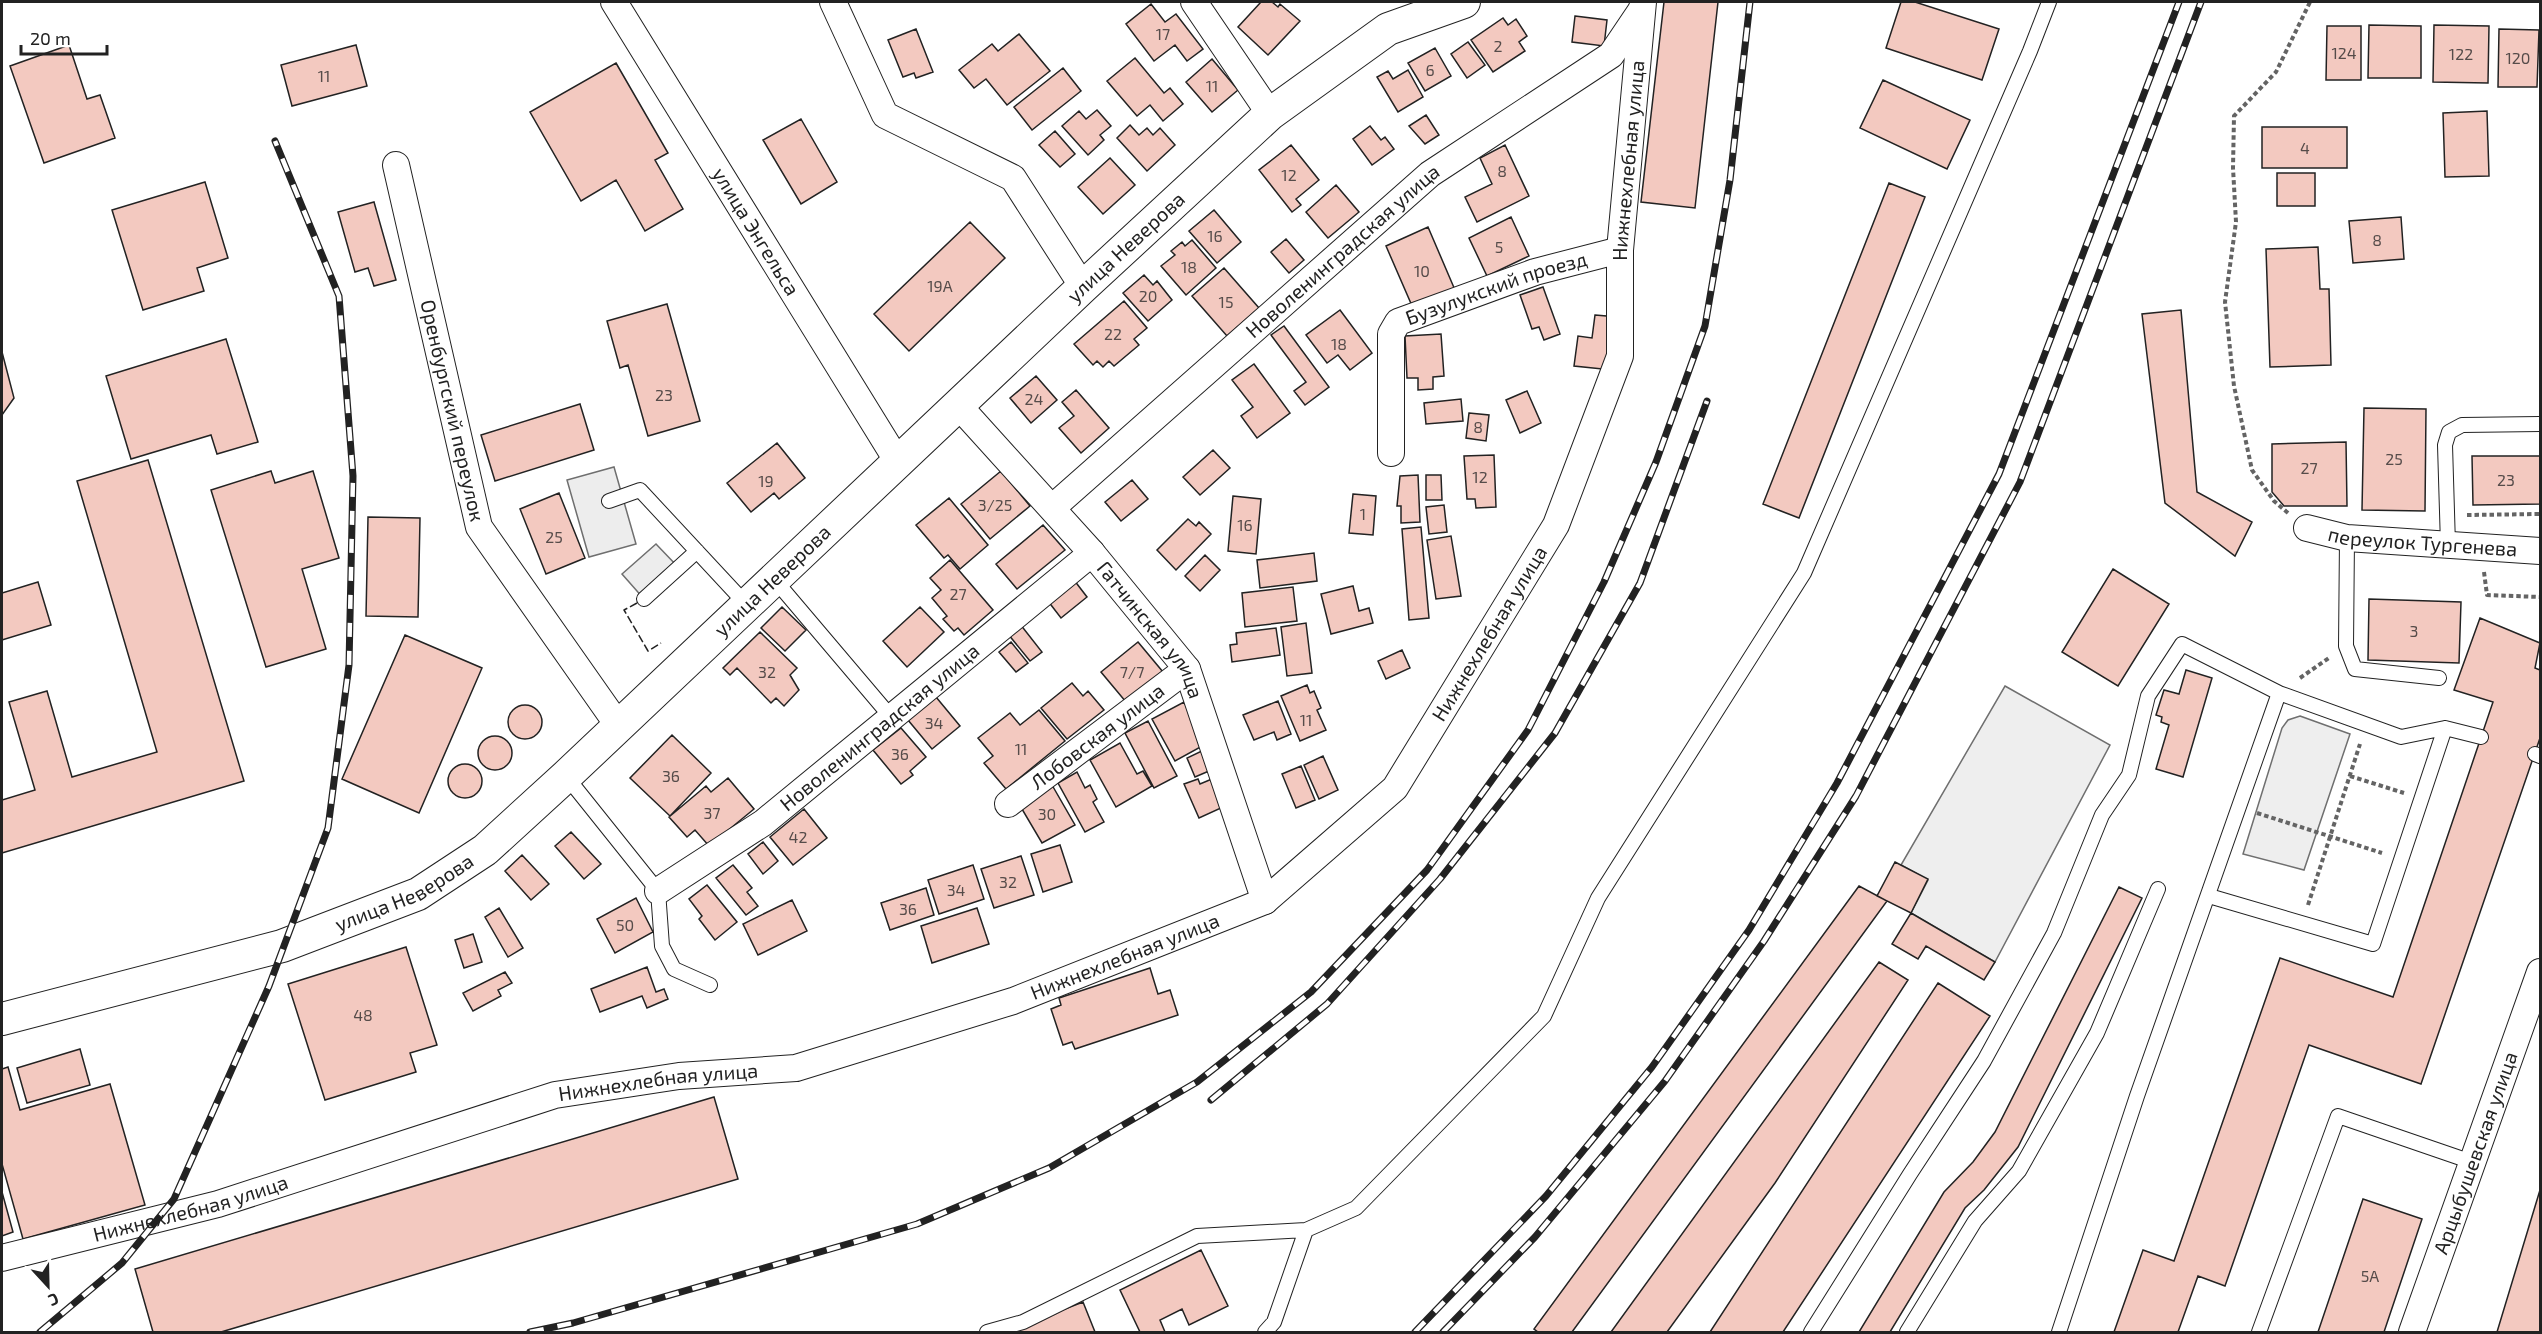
<svg xmlns="http://www.w3.org/2000/svg" width="2542" height="1334" font-family="'Exo 2',sans-serif">
<rect width="100%" height="100%" fill="#fff"/>
<path fill="#eee" stroke="#6f6f6f" stroke-width="1.5" d="M 2005,686 L 2110,745 L 1995,962 L 1911,913 L 1928,880 L 1901,865 Z
M 2300,716 L 2350,734 L 2304,870 L 2243,854 L 2282,728 L 2288,720 Z"/>
<path fill="#ededed" stroke="#6f6f6f" stroke-width="1.5" d="M 614,467 L 636,544 L 589,557 L 567,480 Z
M 656,544 L 678,567 L 644,599 L 622,574 Z"/>
<path fill="#f3c9c0" stroke="#222" stroke-width="1.5" d="M 1261,2 L 1272,2 L 1278,7 L 1280,4 L 1300,21 L 1268,55 L 1238,27 Z
M 1664,2 L 1718,2 L 1695,208 L 1641,202 Z
M 1901,2 L 1915,2 L 1999,29 L 1982,80 L 1886,48 Z
M 1151,4 L 1165,22 L 1176,14 L 1203,49 L 1187,61 L 1175,45 L 1154,61 L 1126,24 Z
M 1575,16 L 1607,20 L 1604,46 L 1572,42 Z
M 1503,18 L 1508,25 L 1516,19 L 1527,36 L 1519,42 L 1525,51 L 1493,72 L 1471,40 Z
M 2369,25 L 2421,26 L 2421,78 L 2368,78 Z
M 2434,25 L 2489,26 L 2488,83 L 2433,82 Z
M 2327,26 L 2361,26 L 2361,80 L 2326,80 Z
M 916,29 L 933,72 L 916,78 L 914,73 L 903,77 L 888,40 Z
M 2499,29 L 2539,30 L 2537,87 L 2498,87 Z
M 1019,34 L 1050,71 L 1007,105 L 986,79 L 974,88 L 959,70 L 992,44 L 998,51 Z
M 1468,42 L 1485,65 L 1467,78 L 1451,54 Z
M 69,45 L 87,99 L 100,95 L 115,138 L 44,163 L 10,66 Z
M 356,45 L 367,86 L 292,106 L 281,65 Z
M 1435,48 L 1451,76 L 1425,91 L 1408,63 Z
M 1135,58 L 1164,93 L 1170,88 L 1183,104 L 1163,121 L 1150,105 L 1137,116 L 1107,81 Z
M 1212,59 L 1238,90 L 1212,112 L 1186,82 Z
M 616,63 L 668,153 L 655,160 L 683,209 L 645,231 L 616,180 L 581,201 L 530,112 Z
M 1063,68 L 1081,91 L 1032,130 L 1014,107 Z
M 1408,70 L 1423,97 L 1398,112 L 1377,77 L 1388,71 L 1393,79 Z
M 1883,80 L 1970,120 L 1947,169 L 1860,128 Z
M 1097,110 L 1111,126 L 1100,135 L 1104,140 L 1088,155 L 1062,126 L 1079,111 L 1086,119 Z
M 2487,111 L 2489,176 L 2445,177 L 2443,113 Z
M 1426,115 L 1439,135 L 1425,144 L 1409,126 Z
M 801,119 L 837,182 L 801,204 L 763,140 Z
M 1130,125 L 1139,135 L 1147,128 L 1153,135 L 1160,128 L 1175,145 L 1147,171 L 1117,138 Z
M 1370,126 L 1381,140 L 1385,137 L 1394,149 L 1372,165 L 1353,139 Z
M 2262,127 L 2347,127 L 2347,168 L 2262,168 Z
M 1055,131 L 1075,154 L 1060,167 L 1039,145 Z
M 1291,145 L 1319,180 L 1296,199 L 1301,205 L 1292,212 L 1259,170 Z
M 1505,145 L 1529,196 L 1477,222 L 1465,197 L 1492,184 L 1480,158 Z
M 1110,158 L 1135,185 L 1103,214 L 1078,187 Z
M 2277,173 L 2315,173 L 2315,206 L 2277,206 Z
M 205,182 L 228,258 L 197,268 L 204,291 L 143,310 L 112,210 Z
M 1889,183 L 1925,197 L 1799,518 L 1763,504 Z
M 1336,185 L 1359,212 L 1328,238 L 1306,212 Z
M 374,202 L 396,280 L 374,286 L 368,268 L 355,272 L 338,212 Z
M 1214,210 L 1241,242 L 1217,263 L 1189,231 Z
M 1511,217 L 1529,256 L 1487,276 L 1469,238 Z
M 2401,217 L 2404,259 L 2353,263 L 2349,221 Z
M 970,222 L 1005,258 L 909,351 L 874,314 Z
M 1428,227 L 1458,297 L 1416,315 L 1386,246 Z
M 1286,239 L 1304,260 L 1289,273 L 1271,252 Z
M 1192,240 L 1216,268 L 1186,295 L 1161,266 L 1175,255 L 1171,251 L 1182,242 L 1185,246 Z
M 2318,247 L 2320,289 L 2329,289 L 2331,365 L 2270,367 L 2266,249 Z
M 1224,268 L 1259,308 L 1227,336 L 1192,296 Z
M 1144,275 L 1153,285 L 1157,281 L 1172,300 L 1148,321 L 1123,293 Z
M 1543,287 L 1560,334 L 1544,340 L 1539,327 L 1532,329 L 1520,295 Z
M 1124,301 L 1147,328 L 1134,339 L 1139,345 L 1114,366 L 1109,361 L 1103,367 L 1097,361 L 1093,365 L 1074,344 Z
M 667,304 L 700,421 L 648,436 L 628,365 L 620,368 L 607,321 Z
M 1340,310 L 1372,353 L 1350,370 L 1338,355 L 1327,363 L 1306,335 Z
M 2181,310 L 2197,492 L 2252,522 L 2235,556 L 2165,503 L 2142,314 Z
M 1595,315 L 1618,317 L 1612,370 L 1574,366 L 1578,336 L 1592,338 Z
M 1284,326 L 1329,387 L 1305,405 L 1294,391 L 1306,382 L 1271,335 Z
M 1441,334 L 1444,376 L 1433,377 L 1433,389 L 1418,390 L 1418,378 L 1407,378 L 1405,336 Z
M 226,339 L 258,442 L 217,454 L 211,435 L 131,459 L 106,376 Z
M 2,352 L 14,398 L 2,415 Z
M 1254,364 L 1290,413 L 1257,438 L 1241,416 L 1253,407 L 1232,380 Z
M 1036,376 L 1057,400 L 1031,423 L 1010,398 Z
M 1076,390 L 1109,428 L 1081,453 L 1059,428 L 1074,416 L 1062,402 Z
M 1527,391 L 1541,423 L 1520,433 L 1506,400 Z
M 1461,399 L 1463,421 L 1426,424 L 1424,403 Z
M 580,404 L 594,450 L 495,481 L 481,435 Z
M 2364,408 L 2426,409 L 2425,511 L 2362,510 Z
M 1469,413 L 1489,415 L 1486,441 L 1466,438 Z
M 2346,442 L 2347,506 L 2284,506 L 2272,492 L 2272,444 Z
M 777,443 L 805,478 L 779,499 L 774,493 L 751,512 L 727,483 Z
M 1213,450 L 1230,468 L 1200,495 L 1183,477 Z
M 1494,455 L 1496,507 L 1476,508 L 1475,499 L 1467,499 L 1464,456 Z
M 2472,456 L 2540,456 L 2540,504 L 2473,505 Z
M 148,460 L 244,781 L 2,853 L 2,800 L 35,790 L 9,702 L 47,691 L 72,777 L 157,752 L 77,481 Z
M 271,471 L 275,483 L 313,471 L 339,558 L 302,569 L 326,649 L 266,667 L 211,490 Z
M 1001,471 L 1030,506 L 990,539 L 961,504 Z
M 1418,475 L 1420,522 L 1401,523 L 1401,506 L 1397,506 L 1400,476 Z
M 1426,475 L 1441,475 L 1442,500 L 1426,500 Z
M 1132,480 L 1148,499 L 1121,521 L 1105,502 Z
M 559,493 L 585,558 L 546,574 L 520,509 Z
M 1353,494 L 1376,496 L 1373,535 L 1349,533 Z
M 1233,496 L 1261,499 L 1256,554 L 1228,551 Z
M 949,498 L 988,545 L 960,569 L 948,555 L 944,558 L 916,525 Z
M 1444,505 L 1447,532 L 1429,534 L 1426,507 Z
M 368,517 L 420,518 L 418,617 L 366,616 Z
M 1188,519 L 1196,526 L 1199,522 L 1211,534 L 1176,570 L 1157,550 Z
M 1043,525 L 1065,550 L 1017,589 L 996,564 Z
M 1421,527 L 1429,618 L 1409,620 L 1402,529 Z
M 1451,536 L 1461,596 L 1436,599 L 1427,540 Z
M 1314,553 L 1317,581 L 1260,588 L 1257,560 Z
M 1205,555 L 1220,570 L 1200,591 L 1185,576 Z
M 950,560 L 993,610 L 964,635 L 958,628 L 954,631 L 943,619 L 947,616 L 932,598 L 941,590 L 930,578 Z
M 2113,569 L 2169,604 L 2118,686 L 2062,652 Z
M 1074,580 L 1087,597 L 1061,618 L 1048,601 Z
M 38,582 L 51,625 L 2,640 L 2,593 Z
M 1353,586 L 1359,611 L 1369,608 L 1373,623 L 1331,634 L 1321,594 Z
M 1293,587 L 1297,621 L 1245,627 L 1242,593 Z
M 2369,599 L 2461,602 L 2459,663 L 2368,660 Z
M 782,607 L 806,630 L 785,651 L 761,628 Z
M 920,607 L 944,632 L 907,667 L 883,641 Z
M 2480,618 L 2540,643 L 2535,668 L 2540,670 L 2540,738 L 2421,1084 L 2309,1045 L 2225,1286 L 2198,1276 L 2178,1332 L 2114,1332 L 2143,1250 L 2174,1261 L 2280,958 L 2393,997 L 2493,702 L 2454,690 Z
M 1306,623 L 1312,673 L 1287,676 L 1281,627 Z
M 1020,624 L 1042,652 L 1030,661 L 1008,634 Z
M 1276,628 L 1280,655 L 1232,662 L 1230,645 L 1237,644 L 1236,633 Z
M 760,632 L 797,668 L 790,675 L 799,690 L 784,706 L 776,698 L 771,703 L 737,668 L 730,675 L 723,668 Z
M 405,635 L 482,668 L 419,813 L 342,779 Z
M 1011,642 L 1028,663 L 1016,672 L 999,652 Z
M 1138,642 L 1163,672 L 1126,702 L 1101,672 Z
M 1402,650 L 1410,668 L 1386,679 L 1378,661 Z
M 2186,670 L 2212,678 L 2183,777 L 2156,769 L 2169,725 L 2161,722 L 2162,717 L 2156,715 L 2164,690 L 2179,694 Z
M 1072,683 L 1083,696 L 1088,691 L 1104,710 L 1067,739 L 1041,708 Z
M 1307,685 L 1310,693 L 1314,691 L 1321,708 L 1317,710 L 1326,730 L 1300,741 L 1281,696 Z
M 936,697 L 960,726 L 932,749 L 908,720 Z
M 1278,701 L 1291,734 L 1277,740 L 1274,732 L 1254,740 L 1243,715 Z
M 1184,702 L 1206,744 L 1175,761 L 1152,719 Z
M508 722a17 17 0 1 1 34 0a17 17 0 1 1-34 0Z
M 1039,710 L 1065,741 L 1006,789 L 984,763 L 993,756 L 978,738 L 1010,713 L 1020,725 Z
M 1148,721 L 1177,776 L 1154,788 L 1125,733 Z
M 901,728 L 926,757 L 910,771 L 913,775 L 901,784 L 873,750 Z
M 672,735 L 711,773 L 670,816 L 630,778 Z
M478 753a17 17 0 1 1 34 0a17 17 0 1 1-34 0Z
M 1120,743 L 1137,774 L 1143,771 L 1152,786 L 1116,807 L 1090,760 Z
M 1208,748 L 1216,768 L 1195,777 L 1187,758 Z
M 1323,756 L 1338,790 L 1319,799 L 1304,765 Z
M448 781a17 17 0 1 1 34 0a17 17 0 1 1-34 0Z
M 1301,766 L 1315,800 L 1296,808 L 1282,774 Z
M 1077,772 L 1085,788 L 1090,785 L 1097,799 L 1093,802 L 1104,822 L 1085,832 L 1058,783 Z
M 1219,776 L 1232,803 L 1199,818 L 1184,784 L 1198,779 L 1200,784 Z
M 728,778 L 754,809 L 709,846 L 695,830 L 687,837 L 669,817 L 706,786 L 711,792 Z
M 1052,785 L 1075,825 L 1042,843 L 1019,804 Z
M 804,809 L 827,838 L 793,865 L 770,837 Z
M 571,832 L 601,864 L 584,879 L 555,846 Z
M 763,842 L 778,861 L 763,874 L 748,854 Z
M 1060,845 L 1072,882 L 1043,892 L 1031,854 Z
M 522,855 L 549,884 L 531,900 L 505,871 Z
M 1021,856 L 1034,895 L 994,908 L 981,869 Z
M 1895,862 L 1928,879 L 1911,913 L 1877,896 Z
M 733,865 L 752,888 L 747,892 L 758,906 L 746,915 L 716,878 Z
M 973,865 L 984,899 L 939,914 L 928,880 Z
M 707,885 L 737,922 L 715,940 L 699,919 L 702,916 L 689,899 Z
M 1859,886 L 1887,901 L 1572,1332 L 1538,1332 L 1534,1329 Z
M 2119,887 L 2142,898 L 2018,1147 L 1984,1190 L 1965,1208 L 1890,1332 L 1859,1332 L 1944,1192 L 1973,1162 L 1995,1132 Z
M 926,888 L 934,915 L 890,930 L 881,903 Z
M 636,898 L 653,932 L 615,953 L 597,919 Z
M 792,900 L 807,931 L 758,955 L 743,924 Z
M 499,908 L 523,948 L 508,957 L 485,917 Z
M 977,908 L 989,944 L 932,963 L 921,926 Z
M 1911,913 L 1995,962 L 1984,980 L 1926,946 L 1918,959 L 1892,944 Z
M 473,934 L 482,962 L 464,968 L 455,940 Z
M 406,947 L 437,1045 L 410,1053 L 416,1072 L 325,1100 L 288,984 Z
M 1879,962 L 1908,980 L 1775,1183 L 1667,1332 L 1611,1332 Z
M 647,967 L 656,992 L 664,989 L 668,999 L 647,1008 L 642,996 L 600,1012 L 591,989 Z
M 1150,968 L 1158,994 L 1170,990 L 1178,1015 L 1075,1049 L 1072,1042 L 1063,1045 L 1051,1009 L 1061,1005 L 1059,998 Z
M 505,972 L 512,983 L 498,990 L 501,996 L 473,1011 L 463,993 Z
M 1938,983 L 1990,1016 L 1783,1332 L 1710,1332 Z
M 80,1049 L 90,1085 L 27,1103 L 17,1068 Z
M 8,1067 L 20,1110 L 110,1084 L 145,1205 L 23,1239 L 2,1164 L 2,1069 Z
M 714,1097 L 738,1179 L 221,1332 L 153,1332 L 135,1269 Z
M 2540,1190 L 2540,1332 L 2497,1332 Z
M 2,1192 L 13,1232 L 2,1236 Z
M 2363,1199 L 2422,1219 L 2384,1332 L 2318,1332 Z
M 1201,1250 L 1228,1306 L 1189,1325 L 1182,1309 L 1160,1320 L 1165,1332 L 1140,1332 L 1120,1290 Z
M 1083,1302 L 1095,1332 L 1005,1332 Z"/>
<g fill="none" stroke-linecap="round" stroke-linejoin="round">
<g stroke="#222" stroke-width="16">
<path id="service" d="M 609,501 L 640,490 L 746,604
M 2347,538 L 2346,646 L 2355,669 L 2439,678
M 2448,545 L 2445,445 L 2449,432 L 2462,425 L 2540,424
M 774,579 L 891,717
M 644,599 L 697,551
M 2535,754 L 2540,756
M 566,776 L 658,891 L 662,946 L 674,969 L 710,985
M 2209,896 L 2373,944 L 2445,728
M 987,1332 L 1023,1322 L 1197,1236 L 1306,1230 L 1356,1208 L 1544,1016 L 1598,898 L 1804,573 L 2030,51 L 2049,2
M 1265,1332 L 1274,1322 L 1306,1230
M 1811,1332 L 1910,1174 L 1984,1061 L 2054,933 L 2102,815 L 2129,775 L 2148,696 L 2182,644 L 2279,693
M 1907,1332 L 1975,1221 L 2019,1171 L 2097,1033 L 2158,889
M 2059,1332 L 2137,1096 L 2279,693 L 2401,737 L 2445,728 L 2481,737
M 2259,1332 L 2338,1116 L 2472,1162"/>
</g>
<g stroke="#222" stroke-width="28">
<g id="minor">
<path id="s1" d="M 614,2 L 898,462"/>
<path d="M 833,2 L 885,115 L 1013,178 L 1083,287"/>
<path d="M 1194,2 L 1270,114"/>
<path id="s2" d="M 396,165 L 479,527 L 618,725"/>
<path id="s3" d="M 958,405 L 1092,553 L 1187,669 L 1265,901"/>
<path id="s4" d="M 1391,453 L 1391,334 L 1398,322 L 1535,272 L 1620,250"/>
<path id="s5" d="M 1052,508 L 1430,174 L 1611,55 L 1642,9"/>
<path id="s6" d="M 2307,528 L 2347,538 L 2540,551"/>
<path id="s7" d="M 1008,804 L 1187,669"/>
<path id="s8" d="M 658,891 L 763,823 L 1092,553"/>
<path id="s9" d="M 2,1258 L 218,1204 L 555,1095 L 679,1076 L 796,1068 L 1013,1001 L 1265,901 L 1395,788 L 1556,525 L 1620,356 L 1620,250 L 1643,2"/>
<path id="s10" d="M 2412,1332 L 2540,972"/>
</g>
</g>
<g stroke="#222" stroke-width="34">
<g id="tertiary">
<path id="s11" d="M 2,1019 L 282,946 L 418,894 L 485,850 L 566,776 L 1083,287 L 1270,114 L 1388,29 L 1464,2"/>
</g>
</g>
<path stroke="#646464" stroke-width="4" stroke-dasharray="4.5 3" stroke-linecap="butt" d="M 2288,513 L 2274,501 L 2252,470 L 2234,386 L 2225,302 L 2236,222 L 2233,168 L 2234,116 L 2276,72 L 2310,2
M 2467,515 L 2540,514
M 2484,572 L 2487,595 L 2540,597
M 2300,678 L 2329,658
M 2350,776 L 2404,793
M 2257,813 L 2382,853
M 2308,905 L 2360,744"/>
<use href="#service" stroke="#fff" stroke-width="14"/>
<use href="#minor" stroke="#fff" stroke-width="26"/>
<use href="#tertiary" stroke="#fff" stroke-width="32"/>
<g stroke="#222" stroke-width="7">
<path id="rail" d="M 1211,1100 L 1327,1004 L 1440,879 L 1555,733 L 1640,583 L 1707,401
M 40,1332 L 122,1263 L 174,1199 L 269,986 L 328,828 L 349,665 L 353,476 L 339,296 L 275,141
M 530,1332 L 573,1323 L 917,1224 L 1049,1168 L 1197,1082 L 1311,992 L 1427,870 L 1528,730 L 1604,582 L 1656,462 L 1705,326 L 1730,180 L 1750,2
M 1415,1332 L 1546,1196 L 1652,1067 L 1749,930 L 1837,783 L 1999,474 L 2179,2
M 1443,1332 L 1535,1237 L 1665,1081 L 1764,941 L 1856,796 L 2020,482 L 2201,2"/>
</g>
<use href="#rail" stroke="#fff" stroke-width="4.5" stroke-dasharray="14" stroke-linecap="butt"/>
<path stroke="#222" stroke-width="1.5" stroke-dasharray="8 3" stroke-linecap="butt" d="M 637,603 L 624,610 L 648,651 L 661,643"/>
</g>
<g text-anchor="middle" stroke-width="4.5" stroke-linejoin="round" paint-order="stroke">
<g font-size="16" fill="#564c4a">
<text x="1163" y="40">17</text>
<text x="1498" y="52">2</text>
<text x="2344" y="59">124</text>
<text x="2461" y="60">122</text>
<text x="2518" y="64">120</text>
<text x="1430" y="76">6</text>
<text x="324" y="82">11</text>
<text x="1212" y="92">11</text>
<text x="2305" y="154">4</text>
<text x="1502" y="177">8</text>
<text x="1289" y="181">12</text>
<text x="1215" y="242">16</text>
<text x="2377" y="246">8</text>
<text x="1499" y="253">5</text>
<text x="1189" y="273">18</text>
<text x="1422" y="277">10</text>
<text x="940" y="292">19А</text>
<text x="1148" y="302">20</text>
<text x="1226" y="308">15</text>
<text x="1113" y="340">22</text>
<text x="1339" y="350">18</text>
<text x="664" y="401">23</text>
<text x="1034" y="405">24</text>
<text x="1478" y="433">8</text>
<text x="2394" y="465">25</text>
<text x="2309" y="474">27</text>
<text x="1480" y="483">12</text>
<text x="2506" y="486">23</text>
<text x="766" y="487">19</text>
<text x="995" y="511">3/25</text>
<text x="1363" y="520">1</text>
<text x="1245" y="531">16</text>
<text x="554" y="543">25</text>
<text x="958" y="600">27</text>
<text x="2414" y="637">3</text>
<text x="767" y="678">32</text>
<text x="1132" y="678">7/7</text>
<text x="1306" y="726">11</text>
<text x="934" y="729">34</text>
<text x="1021" y="755">11</text>
<text x="900" y="760">36</text>
<text x="671" y="782">36</text>
<text x="712" y="819">37</text>
<text x="1047" y="820">30</text>
<text x="798" y="843">42</text>
<text x="1008" y="888">32</text>
<text x="956" y="896">34</text>
<text x="908" y="915">36</text>
<text x="625" y="931">50</text>
<text x="363" y="1021">48</text>
<text x="2370" y="1282">5А</text>
</g>
<g font-size="20" fill="#222" stroke="#fff">
<text dy="7" stroke="none"><textPath href="#s9" startOffset="2175">Нижнехлебная улица</textPath></text>
<text dy="7" stroke="none"><textPath href="#s1" startOffset="270">улица Энгельса</textPath></text>
<text dy="7" stroke="none"><textPath href="#s11" startOffset="1395">улица Неверова</textPath></text>
<text dy="7" stroke="none"><textPath href="#s5" startOffset="388">Новоленинградская улица</textPath></text>
<text dy="7" stroke="none"><textPath href="#s4" startOffset="237">Бузулукский проезд</textPath></text>
<text dy="7" stroke="none"><textPath href="#s2" startOffset="252">Оренбургский переулок</textPath></text>
<text dy="7" stroke="none"><textPath href="#s6" startOffset="117">переулок Тургенева</textPath></text>
<text dy="7" stroke="none"><textPath href="#s11" startOffset="909">улица Неверова</textPath></text>
<text dy="7" stroke="none"><textPath href="#s3" startOffset="297">Гатчинская улица</textPath></text>
<text dy="7" stroke="none"><textPath href="#s9" startOffset="1671">Нижнехлебная улица</textPath></text>
<text dy="7" stroke="none"><textPath href="#s8" startOffset="276">Новоленинградская улица</textPath></text>
<text dy="7" stroke="none"><textPath href="#s7" startOffset="112">Лобовская улица</textPath></text>
<text dy="7" stroke="none"><textPath href="#s11" startOffset="423">улица Неверова</textPath></text>
<text dy="7" stroke="none"><textPath href="#s9" startOffset="1167">Нижнехлебная улица</textPath></text>
<text dy="7" stroke="none"><textPath href="#s9" startOffset="681">Нижнехлебная улица</textPath></text>
<text dy="7" stroke="none"><textPath href="#s10" startOffset="190">Арцыбушевская улица</textPath></text>
<text dy="7" stroke="none"><textPath href="#s9" startOffset="195">Нижнехлебная улица</textPath></text>
</g>
</g>
<rect width="2542" height="1334" fill="none" stroke="#222222" stroke-width="6"/>
<g transform="translate(48 1286) rotate(158)" stroke="#ffffff" stroke-width="4.5" paint-order="stroke">
<path d="M0-4.5L10 22L0 15L-10 22Z" fill="#222222"/>
<text y="-9" font-size="16" font-weight="bold" text-anchor="middle" fill="#222222">С</text>
</g>
<path d="M21 45v9h86v-9" fill="none" stroke="#222222" stroke-width="3"/>
<text x="30" y="45" font-size="18" fill="#222222" stroke="#ffffff" stroke-width="4.5" paint-order="stroke">20 m</text>
</svg>
